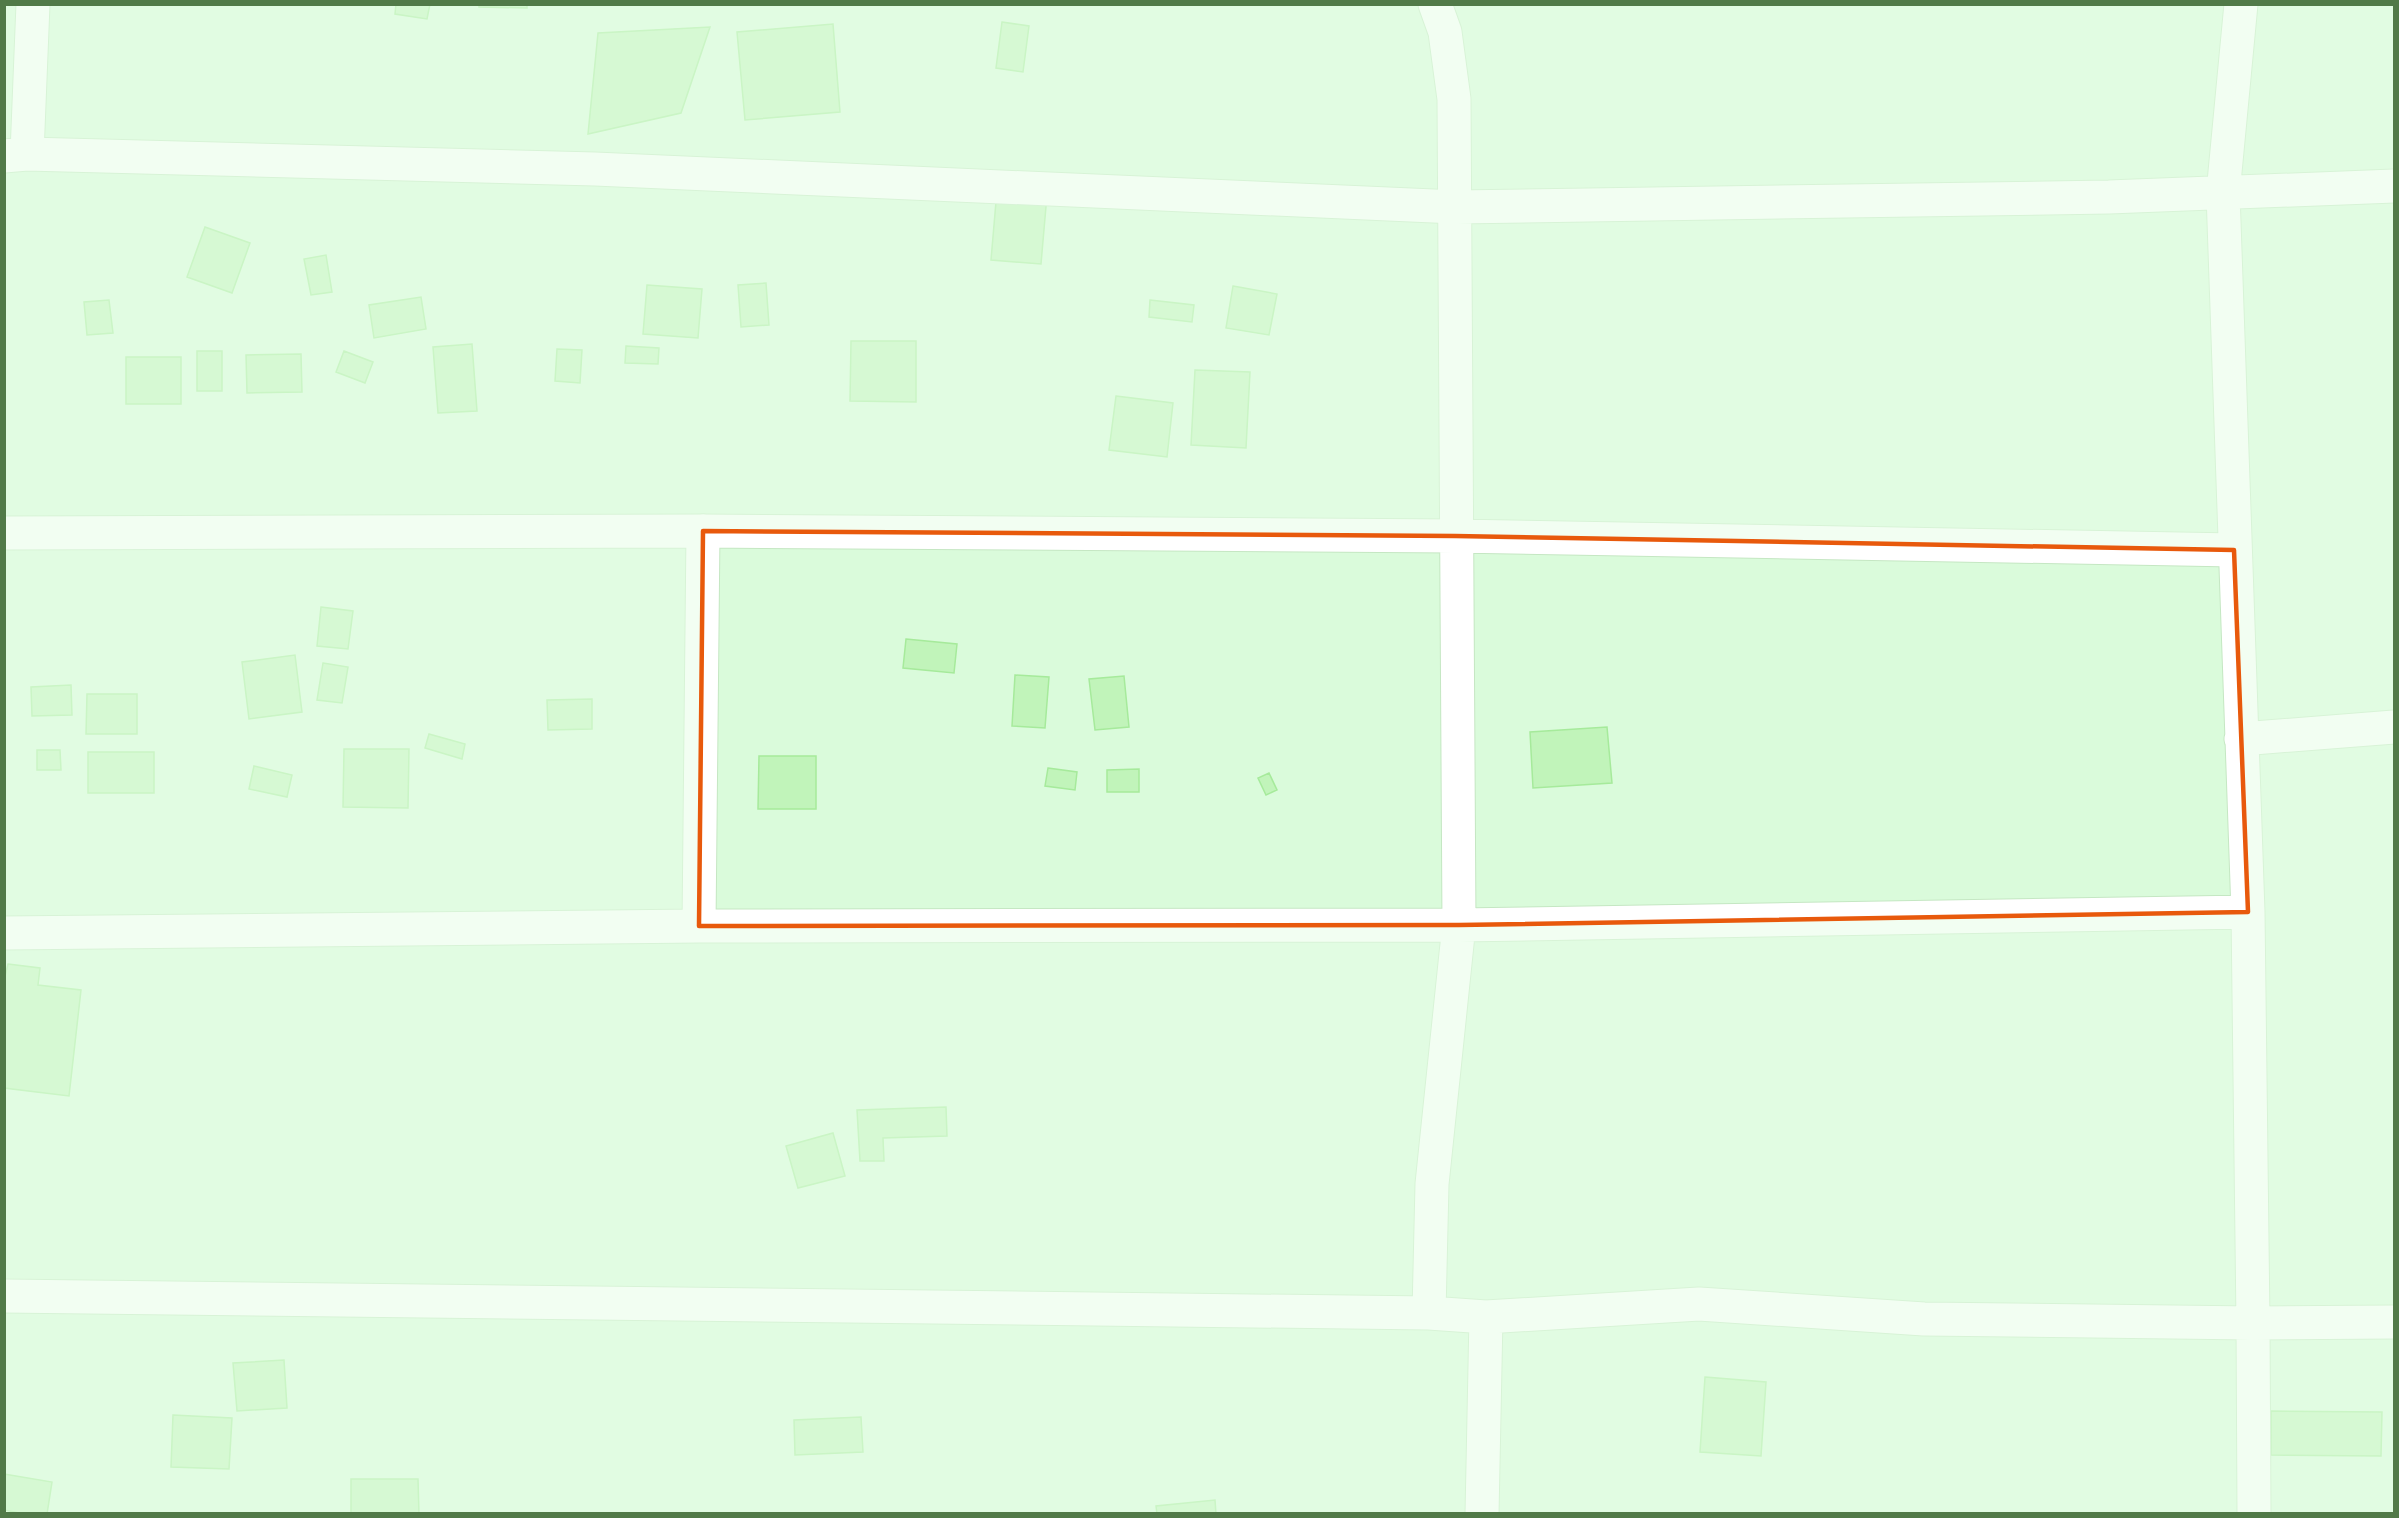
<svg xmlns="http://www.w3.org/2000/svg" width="2399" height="1518" font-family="Raleway,sans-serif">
<rect width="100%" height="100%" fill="#e7fee8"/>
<path fill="#dafbdb" d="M 5,5 L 2394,5 L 2394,1513 L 5,1513 Z"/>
<path fill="#c1f4ba" stroke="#a6ea9b" stroke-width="1.5" d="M 396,4 L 430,4 L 427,19 L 395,14 Z
M 479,4 L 527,4 L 527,8 L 479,7 Z
M 1002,22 L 1029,26 L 1023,72 L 996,68 Z
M 833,24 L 840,112 L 745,120 L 737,32 Z
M 710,27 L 681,113 L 588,134 L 598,33 Z
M 997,190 L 1047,195 L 1041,264 L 991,260 Z
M 205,227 L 250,243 L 232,293 L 187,277 Z
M 326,255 L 332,292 L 311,295 L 304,259 Z
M 766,283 L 769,325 L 741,327 L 738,285 Z
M 647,285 L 702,289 L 698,338 L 643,334 Z
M 1233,286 L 1277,294 L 1269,335 L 1226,328 Z
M 421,297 L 426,329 L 374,338 L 369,305 Z
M 109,300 L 113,333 L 87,335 L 84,302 Z
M 1150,300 L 1194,305 L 1192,322 L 1149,317 Z
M 851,341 L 916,341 L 916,402 L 850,401 Z
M 472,344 L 477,411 L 438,413 L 433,347 Z
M 626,346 L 659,348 L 658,364 L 625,363 Z
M 557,349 L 582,350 L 580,383 L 555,381 Z
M 197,351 L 222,351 L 222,391 L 197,391 Z
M 344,351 L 373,362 L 365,383 L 336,372 Z
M 301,354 L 302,392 L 247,393 L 246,355 Z
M 126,357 L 181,357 L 181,404 L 126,404 Z
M 1195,370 L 1250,372 L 1246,448 L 1191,445 Z
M 1116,396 L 1173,403 L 1167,457 L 1109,450 Z
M 321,607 L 353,611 L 348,649 L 317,646 Z
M 906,639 L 957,644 L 954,673 L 903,668 Z
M 295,655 L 302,712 L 249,719 L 242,662 Z
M 323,663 L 348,667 L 342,703 L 317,700 Z
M 1015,675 L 1049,677 L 1045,728 L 1012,726 Z
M 1124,676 L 1129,727 L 1095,730 L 1089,679 Z
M 71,685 L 72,715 L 32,716 L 31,687 Z
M 87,694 L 137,694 L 137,734 L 86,734 Z
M 592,699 L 592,729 L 548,730 L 547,700 Z
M 1607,727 L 1612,783 L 1533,788 L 1530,732 Z
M 429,734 L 465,744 L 462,759 L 425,748 Z
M 344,749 L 409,749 L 408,808 L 343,807 Z
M 37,750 L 60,750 L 61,770 L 37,770 Z
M 88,752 L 154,752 L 154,793 L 88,793 Z
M 759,756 L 816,756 L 816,809 L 758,809 Z
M 254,766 L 292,775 L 287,797 L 249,789 Z
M 1048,768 L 1077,772 L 1075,790 L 1045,786 Z
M 1139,769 L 1139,792 L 1107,792 L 1107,770 Z
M 1269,773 L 1277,790 L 1266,795 L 1258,778 Z
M 8,964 L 40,968 L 38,985 L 81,990 L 69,1096 L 4,1088 L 4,980 Z
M 946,1107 L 947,1136 L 883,1138 L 884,1161 L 860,1161 L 857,1110 Z
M 833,1133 L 845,1176 L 798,1188 L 786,1146 Z
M 284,1360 L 287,1408 L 237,1411 L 233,1363 Z
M 1705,1377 L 1766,1382 L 1761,1456 L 1700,1452 Z
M 2271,1411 L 2382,1412 L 2381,1456 L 2271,1455 Z
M 173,1415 L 232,1418 L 229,1469 L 171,1467 Z
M 861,1417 L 863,1452 L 795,1455 L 794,1420 Z
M 4,1474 L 52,1482 L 47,1514 L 24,1514 L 4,1510 Z
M 351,1479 L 418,1479 L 419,1514 L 351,1514 Z
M 1215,1500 L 1216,1514 L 1157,1514 L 1156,1506 Z"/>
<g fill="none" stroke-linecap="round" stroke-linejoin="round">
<g stroke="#c5e7c3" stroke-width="35">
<path id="street" d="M 2241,4 L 2223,193 L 2248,912 L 2253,1323 L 2394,1322
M 27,154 L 33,4
M 4,156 L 27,154 L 595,169 L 1456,207 L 2109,197 L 2394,186
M 703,531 L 699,926 L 1459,925 L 2248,912
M 4,533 L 703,531 L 1455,536 L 2234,550
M 2241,739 L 2394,727
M 4,933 L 699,926
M 4,1296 L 1429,1313 L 1486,1317 L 1699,1304 L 1924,1319 L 2253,1323 L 2254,1514
M 1429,1313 L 1432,1184 L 1459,925 L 1454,99 L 1445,32 L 1435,4
M 1482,1514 L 1486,1317"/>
</g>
<use href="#street" stroke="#fff" stroke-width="33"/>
</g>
<path d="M0 0H2399V1518H0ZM 703,531 L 1455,536 L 2234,550 L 2248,912 L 1459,925 L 699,926 Z" fill="#e7fee8" fill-opacity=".55" fill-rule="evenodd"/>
<path fill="none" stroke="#e8590c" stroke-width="4.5" stroke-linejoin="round" d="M 703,531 L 1455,536 L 2234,550 L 2248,912 L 1459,925 L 699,926 Z"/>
<rect width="2399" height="1518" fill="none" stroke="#517a48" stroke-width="12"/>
</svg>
